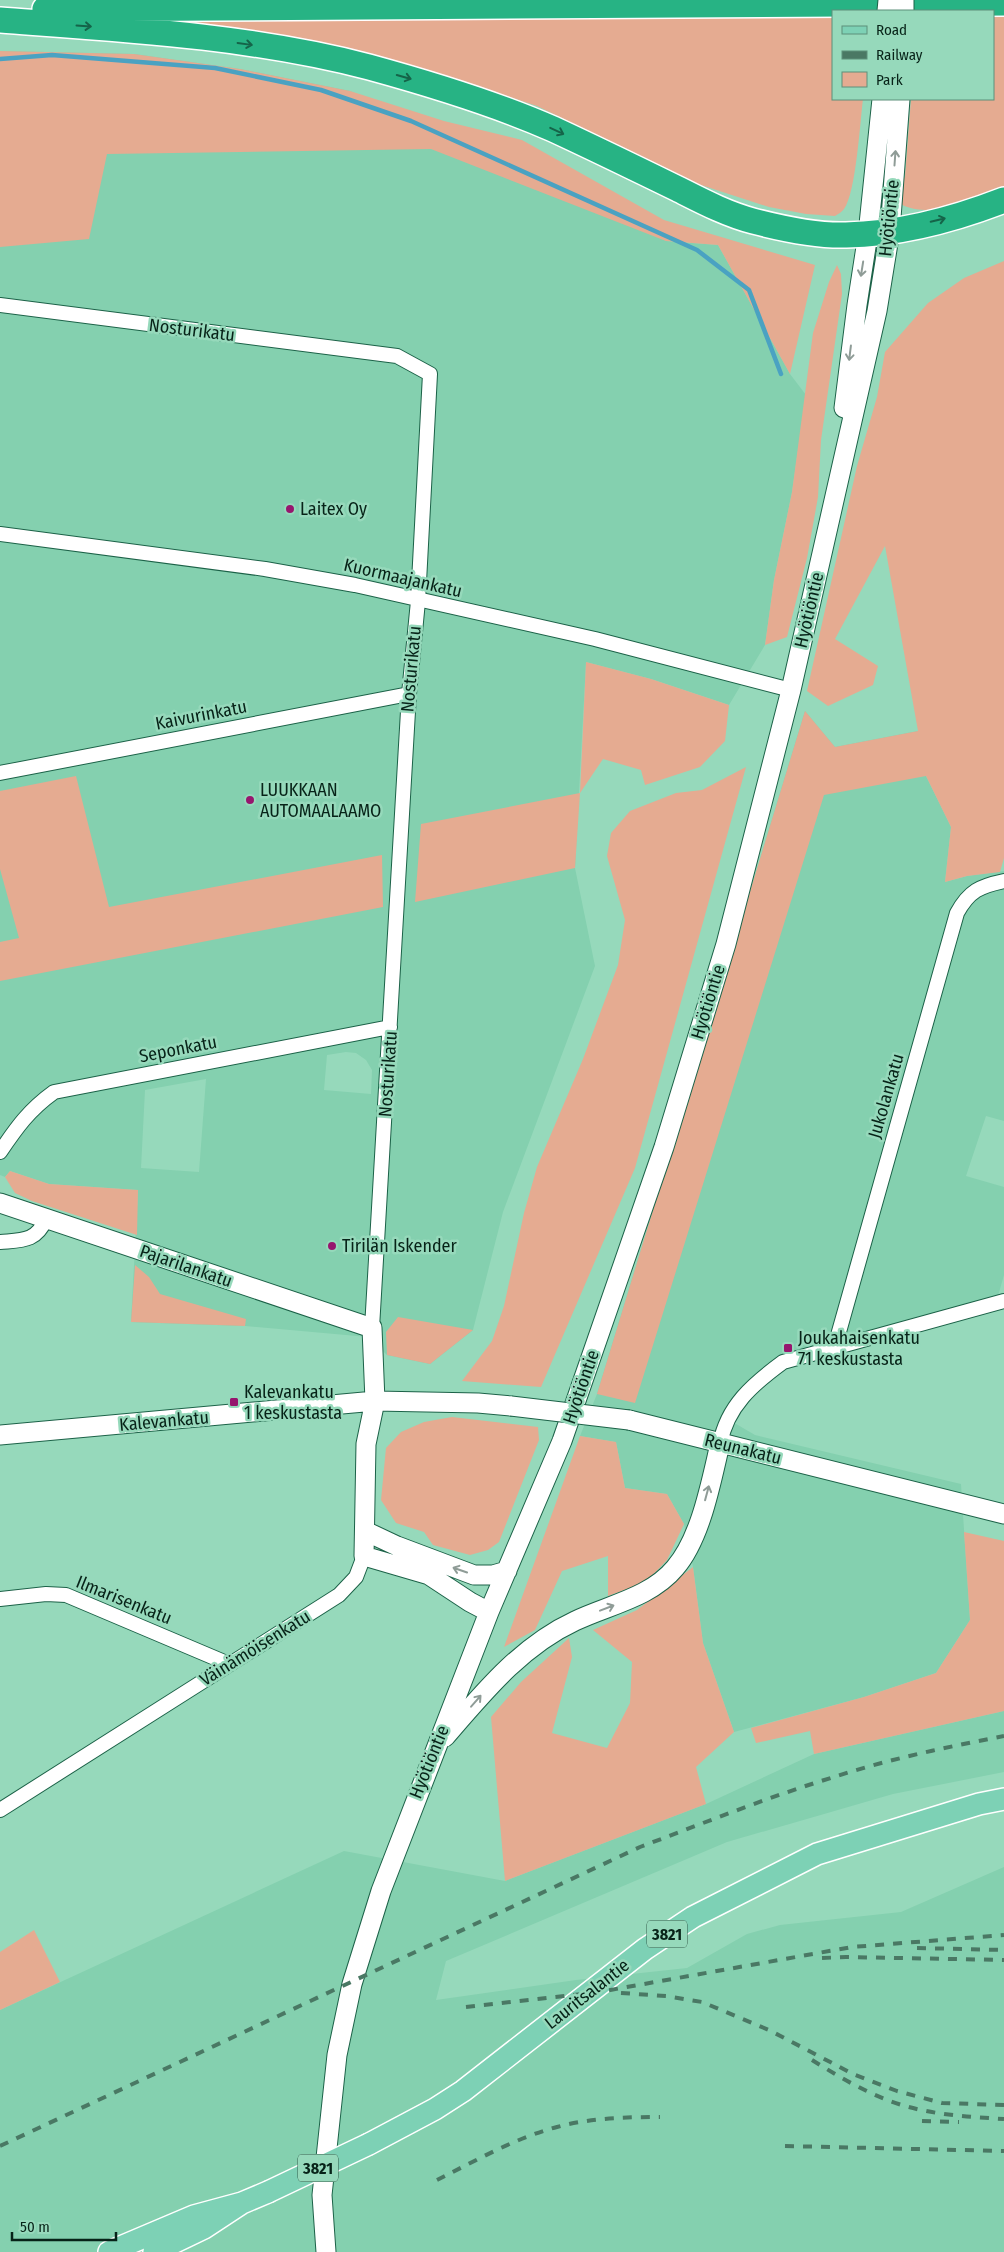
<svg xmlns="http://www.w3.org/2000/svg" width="1004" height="2252" font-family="'Fira Sans Condensed',sans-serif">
<rect width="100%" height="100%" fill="#96d9bb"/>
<path fill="#84d0af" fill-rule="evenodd" d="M 0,51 L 134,54 L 240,69 L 350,91 L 666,241 L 718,245 L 790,374 L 806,395 L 792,492 L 774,580 L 765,645 L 729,705 L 651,679 L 586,662 L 575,868 L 595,966 L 503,1212 L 473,1330 L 430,1364 L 387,1355 L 368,1337 L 245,1326 L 131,1322 L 138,1190 L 49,1184 L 10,1171 L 5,1177 L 0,1175 ZM 346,1052 L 356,1053 L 366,1060 L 372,1070 L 371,1094 L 324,1090 L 327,1055 ZM 206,1079 L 199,1172 L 141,1168 L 145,1090 Z
M 805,711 L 835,747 L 918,731 L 926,776 L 951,827 L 945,882 L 967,876 L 1004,871 L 1004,1121 L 986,1116 L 966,1176 L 1004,1187 L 1004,1275 L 994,1310 L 788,1368 L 766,1384 L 731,1421 L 755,1435 L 961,1484 L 970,1620 L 936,1673 L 864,1697 L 734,1732 L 703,1643 L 693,1567 L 684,1524 L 667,1494 L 625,1488 L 616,1442 L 580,1436 L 597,1394 Z
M 1004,1711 L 1004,1772 L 893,1794 L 727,1842 L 446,1961 L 436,2000 L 576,1980 L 687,1968 L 747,1934 L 780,1925 L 901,1912 L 1004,1867 L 1004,2252 L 0,2252 L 0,2010 L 344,1851 L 505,1881 L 706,1804 L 814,1754 Z"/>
<path fill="#e5ab91" d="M 993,16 L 1004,16 L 1004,190 C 974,199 927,221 899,203 L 900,188 L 905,176 L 911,99 L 993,99 Z
M 833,17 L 833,99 L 863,99 C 860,122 856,193 844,209 C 842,212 838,214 835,216 L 806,214 L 769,207 L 698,184 L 537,106 L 411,65 L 311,44 L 163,20 Z
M 0,51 L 134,54 L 240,69 L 350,91 L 444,121 L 522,140 L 664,220 L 815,265 L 790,374 L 718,245 L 666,241 L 431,149 L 107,154 L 89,239 L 0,247 Z
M 1004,261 L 1004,858 L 1000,872 L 967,876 L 945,882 L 951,827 L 926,776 L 824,795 L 635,1403 L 597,1394 L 805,711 L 835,747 L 918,731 L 885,546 L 835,639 L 878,666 L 873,685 L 828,706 L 807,691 L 857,466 L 877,397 L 885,352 L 928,303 L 964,278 Z
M 837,265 L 841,274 L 842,294 L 821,440 L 818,497 L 807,558 L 787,637 L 765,645 L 774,580 L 792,492 L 813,333 L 829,282 Z
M 586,662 L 651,679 L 729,705 L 725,741 L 700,767 L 645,785 L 641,770 L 603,759 L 580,793 L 575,868 L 415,902 L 421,824 L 580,793 Z
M 746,767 L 635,1168 L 541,1387 L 462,1381 L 492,1341 L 504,1306 L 524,1213 L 537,1167 L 583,1059 L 618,965 L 625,920 L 607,856 L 611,833 L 630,811 L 676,793 L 702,790 Z
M 76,776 L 109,907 L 382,855 L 383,907 L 0,981 L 0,942 L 19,938 L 0,869 L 0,791 Z
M 10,1171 L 49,1184 L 138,1190 L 137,1235 L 32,1201 L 15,1193 L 5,1177 Z
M 135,1265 L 149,1277 L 160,1294 L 246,1319 L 245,1326 L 131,1322 Z
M 398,1317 L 473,1330 L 430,1364 L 387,1355 L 386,1332 Z
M 452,1417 L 538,1427 L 539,1440 L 499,1542 L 488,1550 L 470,1555 L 433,1545 L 424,1532 L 396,1523 L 381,1500 L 386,1448 L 401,1432 L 424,1422 Z
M 580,1436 L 616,1442 L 625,1488 L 667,1494 L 684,1524 L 667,1560 L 646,1582 L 608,1596 L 608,1556 L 562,1571 L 535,1630 L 504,1647 Z
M 964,1532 L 1004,1541 L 1004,1711 L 814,1754 L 810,1731 L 756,1743 L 751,1728 L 864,1697 L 936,1673 L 970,1620 Z
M 693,1567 L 703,1643 L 734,1732 L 696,1767 L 706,1804 L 505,1881 L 491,1717 L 521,1682 L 569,1638 L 572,1657 L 552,1733 L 607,1748 L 630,1703 L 632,1662 L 593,1630 L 637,1610 Z
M 34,1930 L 60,1982 L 0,2010 L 0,1952 Z"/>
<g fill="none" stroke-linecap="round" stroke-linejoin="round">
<path stroke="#4aa2c2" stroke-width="4.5" d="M 0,59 L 52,55 L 215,68 L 321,90 L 411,121 L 697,250 L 749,290 L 781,374"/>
<g stroke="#1c6248" stroke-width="16">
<path id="street" d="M 0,305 L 397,356 L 430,374 L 418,601 L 409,694 L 372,1328
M 0,534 L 265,569 L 355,585 L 595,639 L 791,690
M 0,773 L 409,694
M 0,1152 C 17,1127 29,1110 54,1092 L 390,1027
M 0,1242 C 22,1240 36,1242 46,1219
M 835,1346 L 957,913 C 969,891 980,886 1004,881
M 720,1444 C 727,1406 753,1384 783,1362 L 1004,1301
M 0,1599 L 46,1594 L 66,1595 L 229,1664
M 0,1810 L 339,1595 L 356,1577 L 364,1556"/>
</g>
<g stroke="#1c6248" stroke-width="21">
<path id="secondary" d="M 844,408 L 857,305 L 868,234 L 882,99
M 0,1203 L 372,1328 L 375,1401 L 366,1444 L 364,1556 L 429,1575 L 470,1602 L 489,1612
M 629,1420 L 1004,1514
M 0,1435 L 375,1401 L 478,1403 L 511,1406
M 365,1531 L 397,1546 L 474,1575 L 493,1575 L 507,1571
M 445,1737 C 483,1693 521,1646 575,1621 C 608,1605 650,1598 675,1568 C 701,1538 711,1482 720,1444
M 326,2252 L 322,2195 L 337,2055 L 352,1984 L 381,1891 L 489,1612 L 562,1441 L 664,1147 L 726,944 L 791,690 L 877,311 L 890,231 L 900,99"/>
</g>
<g stroke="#fff" stroke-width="24">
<path id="primary" d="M 369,2144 L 435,2109 L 463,2091 L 645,1949 L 693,1917 L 817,1854 L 979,1804 L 1004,1799
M 109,2252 L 194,2216 L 242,2203
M 154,2252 L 204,2228 L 242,2203 L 268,2192"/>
</g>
<g stroke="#fff" stroke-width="28">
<path id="highway" d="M 45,9 L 1004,3
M 0,20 C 122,29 251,36 369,67 C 431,84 494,103 553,129 C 594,148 635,168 676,188 C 700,200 726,214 753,221 C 780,228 818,236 846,235 C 899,234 955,219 1004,200"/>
</g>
<use href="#street" stroke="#fff" stroke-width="14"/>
<use href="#secondary" stroke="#fff" stroke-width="19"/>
<use href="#primary" stroke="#7dd1b5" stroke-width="21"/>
<use href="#highway" stroke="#27b384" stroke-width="25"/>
<path stroke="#4a7864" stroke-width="4" stroke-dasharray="9 9" stroke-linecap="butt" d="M 917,1948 L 1004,1950
M 822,1958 L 846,1957 L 1004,1960
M 621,1993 L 666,1996 L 702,2002 L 769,2030 L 853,2074 L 897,2091 L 942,2103 L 1004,2105
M 466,2007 L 599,1992 L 852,1947 L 1004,1935
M 812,2060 C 841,2078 871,2096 905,2106 C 936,2115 971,2117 1004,2119
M 922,2121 L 959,2122
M 0,2146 L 640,1847 C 704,1823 768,1797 834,1777 C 889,1759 947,1747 1004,1736
M 785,2146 L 1004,2151
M 437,2180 C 475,2161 515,2138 557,2127 C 590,2118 626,2117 660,2117"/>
<g stroke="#1c6248" stroke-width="21" stroke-linecap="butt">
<path id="secondary-bridge" d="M 887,11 L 888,0
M 904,11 L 904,0
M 511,1406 L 629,1420"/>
</g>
<g stroke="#fff" stroke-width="24" stroke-linecap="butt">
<path id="primary-bridge" d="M 268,2192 L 369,2144"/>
</g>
<use href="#secondary-bridge" stroke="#fff" stroke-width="19"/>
<use href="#primary-bridge" stroke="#7dd1b5" stroke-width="21"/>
</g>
<defs><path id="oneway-shaft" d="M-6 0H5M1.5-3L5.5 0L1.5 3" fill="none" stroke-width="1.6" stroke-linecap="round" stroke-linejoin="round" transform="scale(1.25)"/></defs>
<g stroke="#156449">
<use href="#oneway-shaft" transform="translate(84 26) rotate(4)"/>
<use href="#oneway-shaft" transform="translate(245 44) rotate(8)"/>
<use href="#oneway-shaft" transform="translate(404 77) rotate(16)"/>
<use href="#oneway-shaft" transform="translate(557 131) rotate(25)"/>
<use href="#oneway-shaft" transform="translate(938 220) rotate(-13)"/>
</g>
<g stroke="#8f9c97">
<use href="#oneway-shaft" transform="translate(895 158) rotate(-86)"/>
<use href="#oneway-shaft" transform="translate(862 269) rotate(99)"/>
<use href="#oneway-shaft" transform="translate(850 353) rotate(97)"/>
<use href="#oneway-shaft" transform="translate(707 1493) rotate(-75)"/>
<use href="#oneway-shaft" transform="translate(460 1570) rotate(-161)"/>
<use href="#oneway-shaft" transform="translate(607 1608) rotate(-21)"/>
<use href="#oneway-shaft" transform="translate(476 1701) rotate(-49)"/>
</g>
<g fill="#96166e" stroke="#96d9bb" stroke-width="2">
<circle cx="290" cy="509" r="5"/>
<circle cx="250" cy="800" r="5"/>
<circle cx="332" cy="1246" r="5"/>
<rect x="783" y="1343" width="10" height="10" rx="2.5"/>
<rect x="229" y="1397" width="10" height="10" rx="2.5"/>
</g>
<g text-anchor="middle" stroke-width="5" stroke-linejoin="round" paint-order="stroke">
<g fill="#96d9bb" stroke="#325a49" stroke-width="1">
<rect x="647" y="1920.5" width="40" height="27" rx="4"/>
<rect x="298" y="2154.5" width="40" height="27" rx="4"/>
</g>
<g font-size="16" font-weight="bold" fill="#072318">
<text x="667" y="1940">3821</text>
<text x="318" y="2174">3821</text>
</g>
<g font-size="18" fill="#072318" stroke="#96d9bb">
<text transform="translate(889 218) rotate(-84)" y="6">Hyötiöntie</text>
<text transform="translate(192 330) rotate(7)" y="6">Nosturikatu</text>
<text transform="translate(403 578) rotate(13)" y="6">Kuormaajankatu</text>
<text transform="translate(809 610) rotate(-77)" y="6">Hyötiöntie</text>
<text transform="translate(411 669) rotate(-85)" y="6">Nosturikatu</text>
<text transform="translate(201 715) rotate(-11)" y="6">Kaivurinkatu</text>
<text transform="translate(708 1002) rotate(-73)" y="6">Hyötiöntie</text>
<text transform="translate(178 1049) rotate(-11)" y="6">Seponkatu</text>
<text transform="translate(388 1074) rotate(-86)" y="6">Nosturikatu</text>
<text transform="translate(886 1096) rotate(-74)" y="6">Jukolankatu</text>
<text transform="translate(186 1266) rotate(19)" y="6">Pajarilankatu</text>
<text transform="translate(581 1387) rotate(-71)" y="6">Hyötiöntie</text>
<text transform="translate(164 1421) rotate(-5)" y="6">Kalevankatu</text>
<text transform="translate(743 1449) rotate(14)" y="6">Reunakatu</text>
<text transform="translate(124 1600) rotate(22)" y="6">Ilmarisenkatu</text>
<text transform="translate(255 1648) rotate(-32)" y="6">Väinämöisenkatu</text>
<text transform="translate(429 1762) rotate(-68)" y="6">Hyötiöntie</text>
<text transform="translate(587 1994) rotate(-38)" y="6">Lauritsalantie</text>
</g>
<g font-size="18" fill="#072318" stroke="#96d9bb" text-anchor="start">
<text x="300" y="515">Laitex Oy</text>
<text x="260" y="796">LUUKKAAN<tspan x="260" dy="21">AUTOMAALAAMO</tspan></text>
<text x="342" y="1252">Tirilän Iskender</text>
<text x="798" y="1344">Joukahaisenkatu<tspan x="798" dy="21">71 keskustasta</tspan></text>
<text x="244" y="1398">Kalevankatu<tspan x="244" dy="21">1 keskustasta</tspan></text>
</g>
</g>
<rect x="832" y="10" width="162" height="90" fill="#96d9bb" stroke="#5d907a"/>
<rect x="842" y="26" width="25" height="8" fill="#7dd1b5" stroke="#5d907a"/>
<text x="876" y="35" font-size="15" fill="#072318">Road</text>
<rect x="842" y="51" width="25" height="8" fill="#4a7864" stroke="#5d907a"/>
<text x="876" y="60" font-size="15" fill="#072318">Railway</text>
<rect x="842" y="72" width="25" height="15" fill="#e5ab91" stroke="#5d907a"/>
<text x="876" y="85" font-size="15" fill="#072318">Park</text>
<path d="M12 2232v8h104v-8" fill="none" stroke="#072318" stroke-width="2.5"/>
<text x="20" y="2232" font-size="15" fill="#072318" stroke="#96d9bb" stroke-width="4" paint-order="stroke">50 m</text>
</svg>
